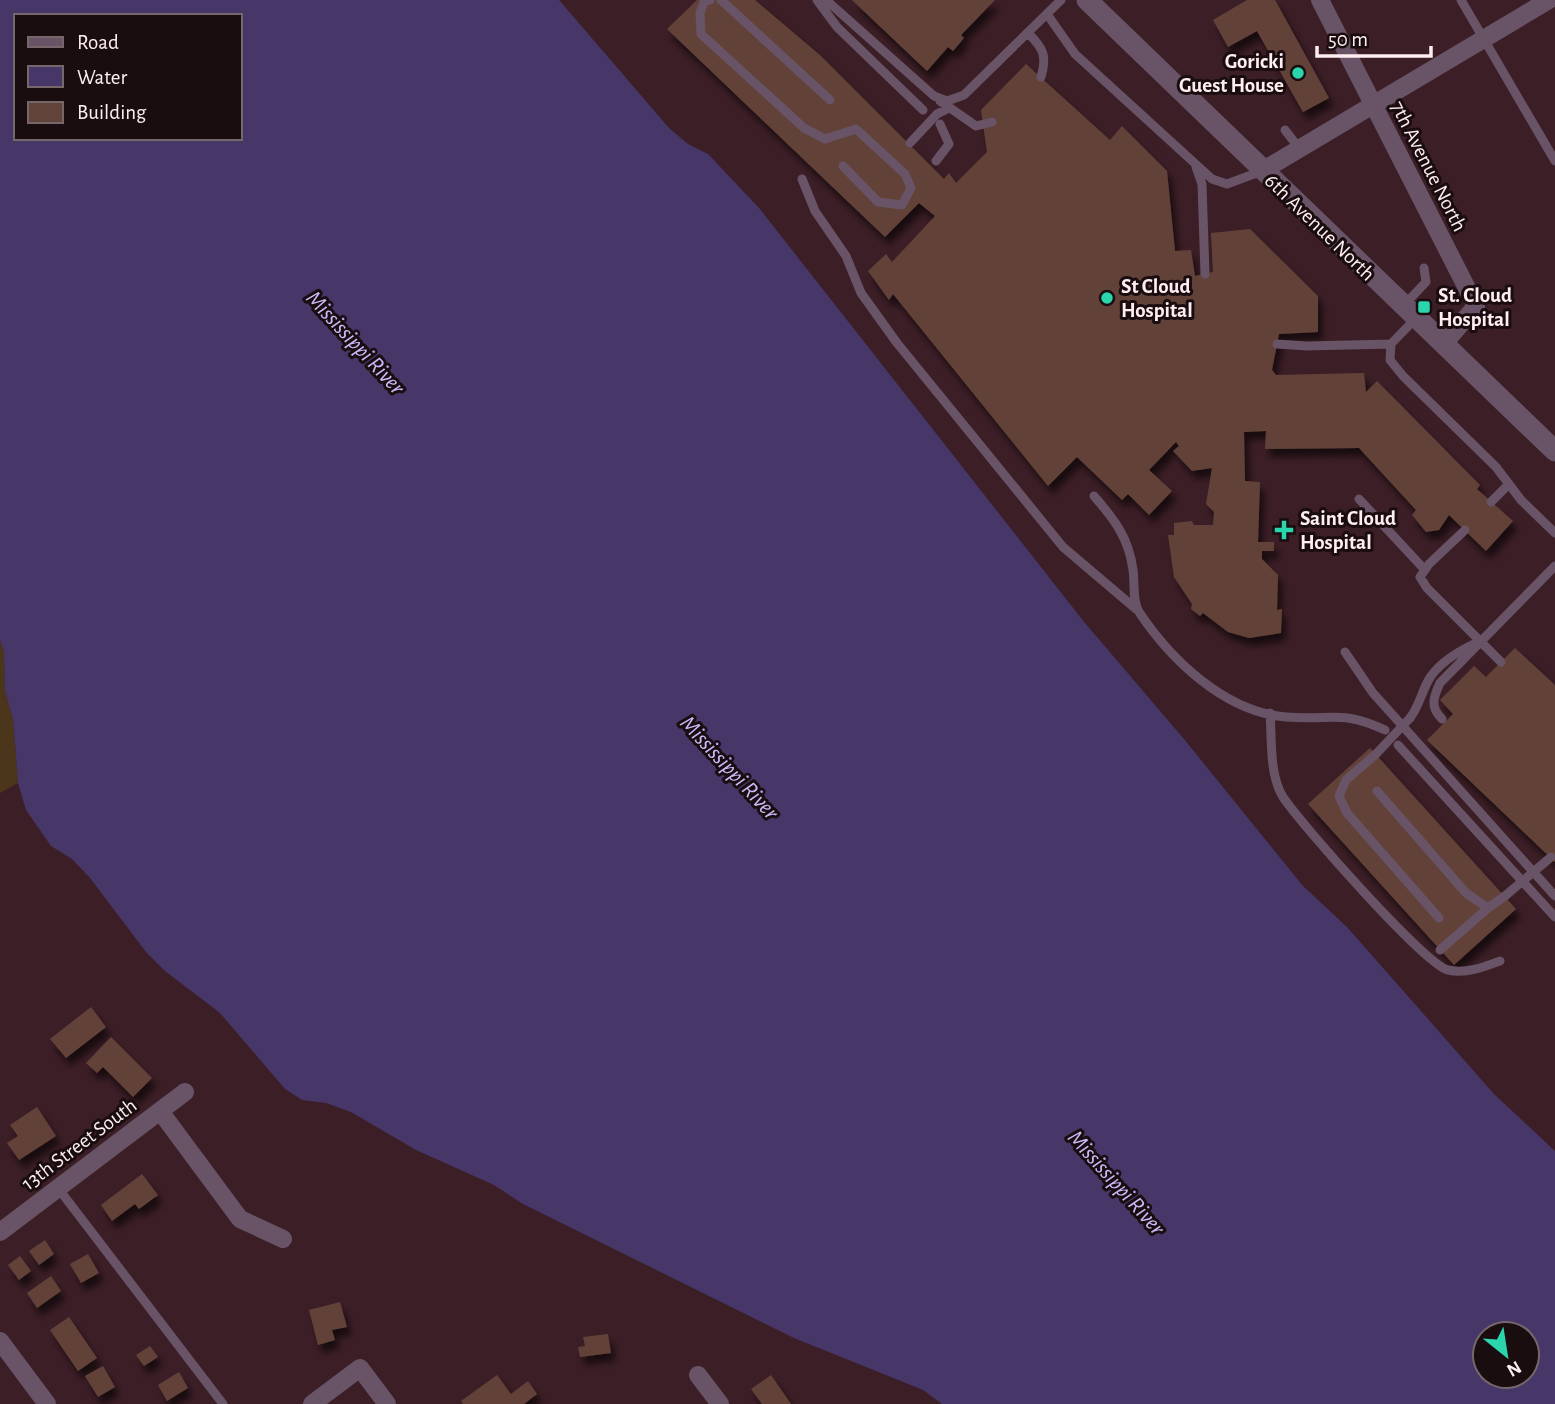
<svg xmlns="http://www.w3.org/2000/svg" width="1555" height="1404" font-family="'Alegreya Sans',sans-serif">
<defs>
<filter id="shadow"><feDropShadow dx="4.5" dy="8" stdDeviation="3.5" flood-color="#0009"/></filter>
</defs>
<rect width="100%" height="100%" fill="#3c1e26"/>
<path fill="#4b361c" d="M 0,640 L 4,652 L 5,692 L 13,719 L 18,783 L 0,793 Z"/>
<path fill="#463768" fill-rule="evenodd" d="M 0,0 L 559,0 L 669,128 L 688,144 L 708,154 L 759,208 L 1085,623 L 1184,739 L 1303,886 L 1347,927 L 1494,1094 L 1555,1151 L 1555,1404 L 942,1404 L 923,1390 L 794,1338 L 523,1204 L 494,1185 L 416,1150 L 351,1112 L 326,1103 L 302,1100 L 285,1089 L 220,1013 L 165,971 L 146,952 L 90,878 L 72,859 L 51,846 L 26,810 L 18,783 L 13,719 L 5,692 L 4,652 L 0,640 ZM 16,16 L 240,16 L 240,138 L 16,138 ZM 1485,1334 L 1527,1334 L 1527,1376 L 1485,1376 Z"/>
<path fill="#624339" filter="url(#shadow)" d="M 697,0 L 755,0 L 821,56 L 944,179 L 949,173 L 956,183 L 987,152 L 981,110 L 1026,64 L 1110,140 L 1122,126 L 1167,171 L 1175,251 L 1191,250 L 1195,276 L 1213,272 L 1211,233 L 1250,229 L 1318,296 L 1318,332 L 1279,334 L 1272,370 L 1276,375 L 1364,373 L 1366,392 L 1377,381 L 1480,485 L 1477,489 L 1513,521 L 1486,551 L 1449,515 L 1439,530 L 1426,532 L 1412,515 L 1416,510 L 1359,448 L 1265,449 L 1266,431 L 1244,432 L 1245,481 L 1260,482 L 1258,542 L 1274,542 L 1274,551 L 1262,551 L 1262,559 L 1278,575 L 1277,610 L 1282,609 L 1281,633 L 1249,638 L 1228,632 L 1203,613 L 1200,616 L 1191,609 L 1192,604 L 1174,577 L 1168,535 L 1174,535 L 1174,523 L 1192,521 L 1194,525 L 1213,525 L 1214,512 L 1206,504 L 1212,468 L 1192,471 L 1173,451 L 1179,446 L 1176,442 L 1149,470 L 1172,491 L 1149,515 L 1128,494 L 1122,500 L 1077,457 L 1048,486 L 893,294 L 889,300 L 868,271 L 886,254 L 892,262 L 935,216 L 919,203 L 885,237 L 667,29 Z
M 852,0 L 995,0 L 961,35 L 964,38 L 953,51 L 948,47 L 927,71 Z
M 1247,0 L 1275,0 L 1329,98 L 1303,112 L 1257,31 L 1228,47 L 1213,20 Z
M 1515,648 L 1555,685 L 1555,862 L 1427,740 L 1453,714 L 1440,700 L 1474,666 L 1486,677 Z
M 1370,748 L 1516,909 L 1454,965 L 1308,804 Z
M 91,1007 L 106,1027 L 66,1058 L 50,1039 Z
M 111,1037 L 152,1078 L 133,1097 L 103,1067 L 97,1073 L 86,1063 Z
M 37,1107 L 56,1136 L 19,1160 L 7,1143 L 18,1136 L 10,1125 Z
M 142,1174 L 158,1195 L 139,1209 L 135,1204 L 112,1221 L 101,1205 Z
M 45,1240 L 54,1254 L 39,1265 L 29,1251 Z
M 88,1254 L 99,1273 L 81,1283 L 70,1264 Z
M 20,1256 L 31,1271 L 19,1280 L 8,1265 Z
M 51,1276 L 61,1291 L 37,1308 L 27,1293 Z
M 340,1302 L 347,1327 L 332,1330 L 335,1340 L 318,1345 L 309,1310 Z
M 69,1317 L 97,1358 L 78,1371 L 50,1330 Z
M 608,1334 L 611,1353 L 580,1357 L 578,1347 L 585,1346 L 583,1337 Z
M 150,1346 L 158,1357 L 144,1366 L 136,1355 Z
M 103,1366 L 115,1387 L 98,1397 L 85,1376 Z
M 179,1372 L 188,1388 L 167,1401 L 158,1385 Z
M 497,1375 L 511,1394 L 528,1381 L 537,1394 L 524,1404 L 463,1404 L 461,1401 Z
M 771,1375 L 791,1404 L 762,1404 L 751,1389 Z"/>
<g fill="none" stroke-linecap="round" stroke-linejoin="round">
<path stroke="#685466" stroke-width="9" d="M 710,0 L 704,2 L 700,13 L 701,34 L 804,128 L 825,139 L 856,129 L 905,174 L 911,188 L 902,205 L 878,202 L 843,166
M 721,0 L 830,100
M 817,0 L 837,27 L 923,110
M 826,0 L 934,96 L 947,101 L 964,95 L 1061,0
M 1461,0 L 1555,161
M 1047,14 L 1075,54 L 1212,179 L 1227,184 L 1262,171
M 1028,33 C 1044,49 1047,56 1041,77
M 940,101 L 976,126 L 992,122
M 1285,130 L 1299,148
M 910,143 L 937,114 L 949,108
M 936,161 L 949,144 L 940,124
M 1196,167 L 1202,184 L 1205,274
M 802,179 L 815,211 L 846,256 L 861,293 L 897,343 L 1063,547 L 1136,609
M 1404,305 L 1426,282 L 1424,268
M 1277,344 L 1307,346 L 1391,344 L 1415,319
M 1391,344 L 1390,360 L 1403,376 L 1496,467 L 1521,500 L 1555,533
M 1094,496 C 1114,519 1129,538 1133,570 C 1135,582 1132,601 1139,612 C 1171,660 1225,712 1286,717 C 1331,721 1340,709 1385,730
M 1359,499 L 1425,570
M 1491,502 L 1509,484
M 1465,530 L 1429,564 L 1420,577 L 1427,588 L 1501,662
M 1345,652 L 1373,693 L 1555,896
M 1270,713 C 1272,738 1269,775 1283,797 C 1300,823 1425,965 1448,970 C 1466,974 1484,967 1500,961
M 1410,718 C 1419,706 1421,694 1428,681 C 1437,664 1459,651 1476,643
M 1442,719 C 1430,707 1433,698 1440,683 L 1555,566
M 1398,745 L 1555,917
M 1376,754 L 1346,780 L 1339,796 L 1347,813 L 1439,918
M 1377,791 L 1466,893 L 1488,908 L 1505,896
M 1440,950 L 1488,908
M 58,1188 L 223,1404"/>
<path stroke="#685466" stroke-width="18" d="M 1320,0 L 1476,306 L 1443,345
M 1262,171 L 1549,0
M 160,1111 L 240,1219 L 283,1239
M 0,1232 L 185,1092
M 0,1341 L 47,1404
M 698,1375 L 720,1404
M 312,1404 L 360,1368 L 387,1404"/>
<path stroke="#685466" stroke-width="21" d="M 1087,0 L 1555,451"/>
<path stroke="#685466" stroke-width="9" d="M 1376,754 L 1410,718
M 1505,896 L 1551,857"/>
</g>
<g fill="#2bd5ac" stroke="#1a0d10" stroke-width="2.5">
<circle cx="1298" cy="73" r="7"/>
<circle cx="1107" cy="298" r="7"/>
<rect x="1417" y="300" width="14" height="14" rx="3.5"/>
<path d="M1280.5 519.5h7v7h7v7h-7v7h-7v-7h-7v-7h7z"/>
</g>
<g text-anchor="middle" stroke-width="6" stroke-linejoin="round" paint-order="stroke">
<g font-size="21" font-weight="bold" fill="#ffeef1" stroke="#1a0d10" text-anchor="start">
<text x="1284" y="68" text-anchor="end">Goricki<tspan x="1284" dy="24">Guest House</tspan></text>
<text x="1121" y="293">St Cloud<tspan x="1121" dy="24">Hospital</tspan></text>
<text x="1438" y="302">St. Cloud<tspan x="1438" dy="24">Hospital</tspan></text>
<text x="1300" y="525">Saint Cloud<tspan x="1300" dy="24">Hospital</tspan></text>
</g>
<g font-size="21" fill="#ffeef1" stroke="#1a0d10">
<text transform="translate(1429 166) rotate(63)" y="7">7th Avenue North</text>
<text transform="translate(1320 227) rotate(44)" y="7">6th Avenue North</text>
<text transform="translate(79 1144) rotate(-37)" y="7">13th Street South</text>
</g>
<g font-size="23" font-style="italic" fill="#cbbafa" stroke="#1a0d10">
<text transform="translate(356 342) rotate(47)" y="8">Mississippi River</text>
<text transform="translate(730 767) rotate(47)" y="8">Mississippi River</text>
<text transform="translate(1117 1182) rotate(48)" y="8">Mississippi River</text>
</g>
</g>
<rect x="14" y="14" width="228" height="126" fill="#1a0d10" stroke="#76676a" stroke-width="2"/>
<rect x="28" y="37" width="35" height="10" fill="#685466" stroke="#76676a" stroke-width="2"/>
<text x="77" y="49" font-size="21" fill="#ffeef1">Road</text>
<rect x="28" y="66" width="35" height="21" fill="#463768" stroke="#76676a" stroke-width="2"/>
<text x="77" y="84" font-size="21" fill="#ffeef1">Water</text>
<rect x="28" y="102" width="35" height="21" fill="#624339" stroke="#76676a" stroke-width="2"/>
<text x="77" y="119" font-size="21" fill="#ffeef1">Building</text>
<g transform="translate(1506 1355) rotate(150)"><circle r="33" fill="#1a0d10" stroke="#76676a" stroke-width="2"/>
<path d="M0-5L12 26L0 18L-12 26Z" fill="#2bd5ac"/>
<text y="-10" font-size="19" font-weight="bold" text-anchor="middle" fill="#ffeef1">N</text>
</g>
<path d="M1317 46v10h114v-10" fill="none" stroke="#ffeef1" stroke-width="3.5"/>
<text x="1328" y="46" font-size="21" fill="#ffeef1" stroke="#1a0d10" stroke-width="5" paint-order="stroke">50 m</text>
</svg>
